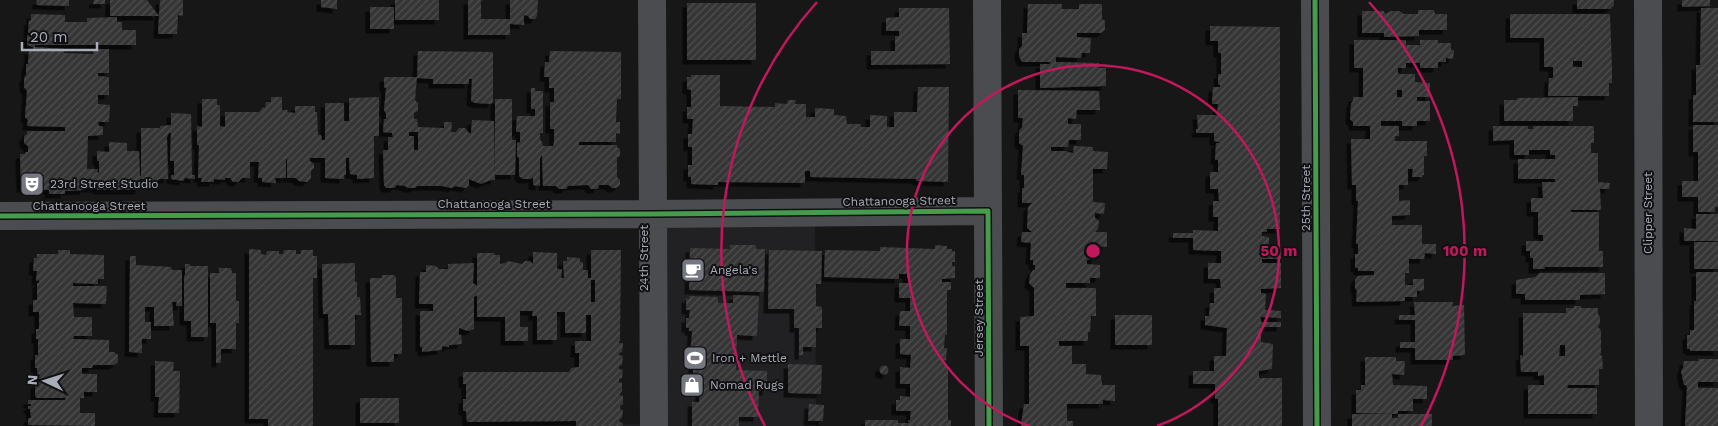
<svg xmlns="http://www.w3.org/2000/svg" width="1718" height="426" font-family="'Work Sans',sans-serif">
<defs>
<pattern id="building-hatch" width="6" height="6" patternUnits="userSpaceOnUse" patternTransform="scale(1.25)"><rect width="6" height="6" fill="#353536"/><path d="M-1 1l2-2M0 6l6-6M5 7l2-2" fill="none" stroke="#4f5051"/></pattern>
<filter id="shadow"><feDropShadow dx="-4.5" dy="4.5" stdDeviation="0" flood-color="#0009"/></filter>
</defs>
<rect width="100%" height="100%" fill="#171717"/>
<path fill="#212123" d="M 815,218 L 816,426 L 504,426 L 662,424 L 660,219 Z"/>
<path fill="url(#building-hatch)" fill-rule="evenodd" filter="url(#shadow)" d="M 37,0 L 69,0 L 69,6 L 36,5 Z
M 94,0 L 105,0 L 105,4 L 93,4 Z
M 110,0 L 147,0 L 159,16 L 160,0 L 183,0 L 183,16 L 178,15 L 177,34 L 158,34 L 159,16 L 110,16 Z
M 321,0 L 337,0 L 337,9 L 321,7 Z
M 395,0 L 439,0 L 439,20 L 395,20 Z
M 468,0 L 483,0 L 481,1 L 481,19 L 510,19 L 510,0 L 538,0 L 537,16 L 535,19 L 530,19 L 528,16 L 524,15 L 524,25 L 510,24 L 510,35 L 468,35 Z
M 1577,0 L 1614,0 L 1614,5 L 1610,9 L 1577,9 Z
M 1682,0 L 1710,0 L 1710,6 L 1682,7 Z
M 687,3 L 756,3 L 756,60 L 687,60 Z
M 1028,4 L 1062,4 L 1062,9 L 1079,9 L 1079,4 L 1102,4 L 1102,19 L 1105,21 L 1105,30 L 1101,33 L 1077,33 L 1077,37 L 1091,38 L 1090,53 L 1082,53 L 1081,58 L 1056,57 L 1056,62 L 1099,63 L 1099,68 L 1106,68 L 1106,86 L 1040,88 L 1040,64 L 1050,64 L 1050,62 L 1022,62 L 1019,56 L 1019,49 L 1022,46 L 1022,33 L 1027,33 Z
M 370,7 L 394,7 L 394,29 L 370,29 Z
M 899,8 L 949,8 L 950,64 L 871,65 L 871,51 L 895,51 L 895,36 L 899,36 L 899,31 L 886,31 L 886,18 L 899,17 Z
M 1701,8 L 1718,8 L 1718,122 L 1693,122 L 1693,95 L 1696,95 L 1696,65 L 1700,65 Z
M 1418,10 L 1434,10 L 1435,14 L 1447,14 L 1447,30 L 1419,30 L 1419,36 L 1384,37 L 1384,33 L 1362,33 L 1362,11 L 1384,11 L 1385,14 L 1391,11 L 1399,11 L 1404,14 L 1418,14 Z
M 31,14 L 65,15 L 65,22 L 87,22 L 87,18 L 117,17 L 117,22 L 122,22 L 122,30 L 136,30 L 136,45 L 35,45 L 35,47 L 65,49 L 64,53 L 93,54 L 94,49 L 109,49 L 109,73 L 98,73 L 98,76 L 109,77 L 109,95 L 98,95 L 98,104 L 110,105 L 109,122 L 98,122 L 99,126 L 103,126 L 103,135 L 88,136 L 87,169 L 98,169 L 97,172 L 99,173 L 99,161 L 97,161 L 97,151 L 109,152 L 109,142 L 127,143 L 127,151 L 139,151 L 140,176 L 141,176 L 141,128 L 160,128 L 160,126 L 171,125 L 171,113 L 191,114 L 192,175 L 195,175 L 195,179 L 185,178 L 183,181 L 171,179 L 171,175 L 174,175 L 174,161 L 170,161 L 171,133 L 169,133 L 167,137 L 168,179 L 159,179 L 156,182 L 150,183 L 147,179 L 140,179 L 140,190 L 97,190 L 97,188 L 85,188 L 85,190 L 65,191 L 65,194 L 49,194 L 49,190 L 25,190 L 25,188 L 21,188 L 20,154 L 25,154 L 25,152 L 28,152 L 28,146 L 24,143 L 24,136 L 27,134 L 27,131 L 65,131 L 65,127 L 27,126 L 28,120 L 25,117 L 27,91 L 24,87 L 24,78 L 26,75 L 26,64 L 28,64 L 29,50 L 33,50 L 33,47 L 27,45 L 27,35 L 30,35 L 30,33 L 28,33 L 29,20 L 31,21 Z
M 1510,14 L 1610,14 L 1612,67 L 1612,83 L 1609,83 L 1609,96 L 1548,96 L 1549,78 L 1553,78 L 1553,67 L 1544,67 L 1544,38 L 1510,38 ZM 1573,61 L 1582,61 L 1582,67 L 1573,67 Z
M 1210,26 L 1280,27 L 1280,229 L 1267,229 L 1267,232 L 1262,232 L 1262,236 L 1269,237 L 1269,252 L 1281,252 L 1281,259 L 1262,259 L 1262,263 L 1281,263 L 1281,288 L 1261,289 L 1261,293 L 1266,294 L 1265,310 L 1281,311 L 1281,318 L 1261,317 L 1261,322 L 1281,322 L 1281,327 L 1261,327 L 1261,342 L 1273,344 L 1272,369 L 1259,371 L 1259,378 L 1282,378 L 1282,426 L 1218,426 L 1218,399 L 1215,399 L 1215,384 L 1193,384 L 1193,371 L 1214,371 L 1214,356 L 1226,356 L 1227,328 L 1205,325 L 1205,316 L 1209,316 L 1210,303 L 1214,303 L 1214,288 L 1221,288 L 1220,279 L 1208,279 L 1208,263 L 1221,263 L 1221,251 L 1193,250 L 1193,238 L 1173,238 L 1173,233 L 1193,233 L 1193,230 L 1218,231 L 1218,217 L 1213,217 L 1213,201 L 1219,201 L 1218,189 L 1210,189 L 1210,172 L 1218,172 L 1218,160 L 1215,160 L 1216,143 L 1219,143 L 1219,142 L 1214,141 L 1214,133 L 1196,133 L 1196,129 L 1198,129 L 1197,115 L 1217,115 L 1218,104 L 1212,104 L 1213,87 L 1220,87 L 1220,85 L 1218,84 L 1218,74 L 1221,74 L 1221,53 L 1218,53 L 1218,41 L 1210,41 Z
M 1354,40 L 1406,40 L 1406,45 L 1420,45 L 1420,40 L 1438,40 L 1438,43 L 1451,43 L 1451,50 L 1454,50 L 1453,59 L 1446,58 L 1446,62 L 1438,62 L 1438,68 L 1420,68 L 1420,63 L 1406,63 L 1406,68 L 1398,68 L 1398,74 L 1415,74 L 1415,82 L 1430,83 L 1430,97 L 1417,97 L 1417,101 L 1430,101 L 1430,121 L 1417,121 L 1417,126 L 1402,126 L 1402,121 L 1381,121 L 1381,126 L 1399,126 L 1399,136 L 1395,136 L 1395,141 L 1427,141 L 1427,156 L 1424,156 L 1424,175 L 1422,175 L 1422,177 L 1412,177 L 1413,169 L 1408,169 L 1408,185 L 1399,185 L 1399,201 L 1410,200 L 1410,215 L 1392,216 L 1392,225 L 1422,225 L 1422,244 L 1436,244 L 1436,254 L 1425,253 L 1424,259 L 1409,259 L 1409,273 L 1405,273 L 1405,285 L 1413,285 L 1413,279 L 1424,279 L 1424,290 L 1417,291 L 1417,297 L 1405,297 L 1405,301 L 1357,302 L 1356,300 L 1357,291 L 1355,288 L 1355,280 L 1358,276 L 1374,275 L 1374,271 L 1358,271 L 1358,268 L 1355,268 L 1355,254 L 1358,254 L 1358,244 L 1356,244 L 1358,201 L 1356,201 L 1356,185 L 1352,185 L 1351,139 L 1370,139 L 1370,126 L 1353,126 L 1353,122 L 1350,119 L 1351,104 L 1353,101 L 1353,97 L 1363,97 L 1363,68 L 1354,68 ZM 1397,90 L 1402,90 L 1402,97 L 1397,97 Z
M 418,51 L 493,52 L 493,102 L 491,104 L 475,103 L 471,101 L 472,79 L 469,79 L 469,84 L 433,84 L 433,79 L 417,78 Z
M 550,51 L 621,52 L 621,99 L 617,99 L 616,122 L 620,122 L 620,134 L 616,133 L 616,142 L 579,142 L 579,145 L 617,145 L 617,147 L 620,149 L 620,156 L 617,158 L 617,177 L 620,180 L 620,185 L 616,188 L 612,188 L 609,185 L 599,185 L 598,189 L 591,189 L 588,185 L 568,186 L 566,189 L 559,189 L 556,186 L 543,186 L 542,155 L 540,158 L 540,186 L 533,185 L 533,177 L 531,179 L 523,179 L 519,176 L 519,158 L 517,156 L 517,143 L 520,142 L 520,132 L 516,132 L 517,116 L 535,116 L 535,109 L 531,109 L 531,88 L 535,88 L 535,91 L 543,91 L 543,133 L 540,133 L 540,139 L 542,142 L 543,146 L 553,146 L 554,142 L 554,129 L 550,129 L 550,102 L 554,102 L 554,88 L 549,88 L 549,77 L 544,77 L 545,62 L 549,62 Z
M 691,75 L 720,75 L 720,106 L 775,107 L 775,103 L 787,104 L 788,100 L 796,100 L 795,104 L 806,104 L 806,117 L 815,117 L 815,108 L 834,109 L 834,115 L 846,116 L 847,124 L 861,124 L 861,127 L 870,127 L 870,115 L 887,116 L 887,127 L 894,127 L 894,112 L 917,112 L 918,87 L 949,87 L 948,182 L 916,181 L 917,179 L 810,177 L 810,171 L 805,171 L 805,183 L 718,182 L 718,185 L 691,184 L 691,177 L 688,177 L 688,165 L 692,165 L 692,147 L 688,147 L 688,134 L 692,134 L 693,119 L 687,119 L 687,107 L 691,107 L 691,90 L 687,89 L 687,77 L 691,77 Z
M 384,77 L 417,77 L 415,100 L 418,103 L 418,111 L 414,113 L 414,119 L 417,119 L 418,127 L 444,128 L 444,122 L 452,122 L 451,132 L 456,132 L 459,128 L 465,128 L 469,133 L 471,133 L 472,120 L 494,121 L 495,180 L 491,180 L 481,184 L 469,179 L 469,185 L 466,188 L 455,186 L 452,188 L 442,186 L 417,186 L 415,188 L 408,188 L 405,186 L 397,185 L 394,188 L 386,188 L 384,185 L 383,150 L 388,150 L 388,137 L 393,137 L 392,133 L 383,132 L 384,119 L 386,119 L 386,114 L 384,110 L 386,88 L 384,87 ZM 409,132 L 418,132 L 418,150 L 414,150 L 414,136 L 409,136 Z
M 1018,90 L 1099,91 L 1100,110 L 1077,110 L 1076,119 L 1068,118 L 1068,124 L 1081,124 L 1081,140 L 1069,140 L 1068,147 L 1051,147 L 1051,151 L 1067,151 L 1067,152 L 1073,153 L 1074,146 L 1093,147 L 1093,151 L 1108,152 L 1107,169 L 1093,169 L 1093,202 L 1105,203 L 1104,214 L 1095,213 L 1095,218 L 1099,221 L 1098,229 L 1095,232 L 1107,232 L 1107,247 L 1096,246 L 1096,260 L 1087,260 L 1087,264 L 1100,265 L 1100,278 L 1090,278 L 1090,283 L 1066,283 L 1066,288 L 1096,288 L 1096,316 L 1091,316 L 1090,332 L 1088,332 L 1088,341 L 1059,341 L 1059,346 L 1072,346 L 1072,364 L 1086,364 L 1086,374 L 1101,375 L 1102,385 L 1115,385 L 1115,401 L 1103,400 L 1103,404 L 1067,404 L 1067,421 L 1073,421 L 1073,426 L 1022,426 L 1021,425 L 1024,404 L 1029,404 L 1029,346 L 1020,346 L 1020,317 L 1034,316 L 1034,288 L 1029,283 L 1030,275 L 1033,270 L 1035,270 L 1035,265 L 1033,265 L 1033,260 L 1030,260 L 1031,243 L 1021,242 L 1022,232 L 1032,232 L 1027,228 L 1028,207 L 1032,203 L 1022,203 L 1022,188 L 1024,188 L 1024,175 L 1021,175 L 1023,146 L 1019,143 L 1019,131 L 1022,127 L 1023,118 L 1018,118 Z
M 271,97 L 282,97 L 282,110 L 288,110 L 287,112 L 295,113 L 295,106 L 315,106 L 315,112 L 317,112 L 318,135 L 321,135 L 322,140 L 325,140 L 325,103 L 344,103 L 344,121 L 349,121 L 349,98 L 379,97 L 379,136 L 374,136 L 374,178 L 357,179 L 357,175 L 350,174 L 349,158 L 346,158 L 346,175 L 344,175 L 344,179 L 325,178 L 325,158 L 310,158 L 310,161 L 314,164 L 314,168 L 311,171 L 311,178 L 307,182 L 299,181 L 296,178 L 287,178 L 287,159 L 286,159 L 286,178 L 275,178 L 276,183 L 262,182 L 262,178 L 258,178 L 259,162 L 250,162 L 250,178 L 242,178 L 238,182 L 233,182 L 230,178 L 225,178 L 225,180 L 214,179 L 214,182 L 201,182 L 202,178 L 198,178 L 199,145 L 197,145 L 197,126 L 202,127 L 202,99 L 217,99 L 217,105 L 220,105 L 220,126 L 225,127 L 225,112 L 259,112 L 263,107 L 265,108 L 266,102 L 271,102 Z
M 1578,97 L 1578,106 L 1573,106 L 1573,121 L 1504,121 L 1504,100 L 1517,100 L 1517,98 Z
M 495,99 L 512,99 L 512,140 L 516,140 L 515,175 L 495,175 Z
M 1693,125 L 1718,125 L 1718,207 L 1715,207 L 1715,212 L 1698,212 L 1698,197 L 1682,197 L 1682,181 L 1698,181 L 1698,152 L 1693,152 Z
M 1493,126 L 1528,126 L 1528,129 L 1533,129 L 1533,126 L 1594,126 L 1594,143 L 1591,143 L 1591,153 L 1598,153 L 1598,182 L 1610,183 L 1609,189 L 1600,189 L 1601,210 L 1571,210 L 1571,212 L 1599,212 L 1599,251 L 1603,251 L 1603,267 L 1544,267 L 1545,269 L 1533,269 L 1533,258 L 1530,258 L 1530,251 L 1526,251 L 1526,241 L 1543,241 L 1543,235 L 1538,235 L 1538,212 L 1531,212 L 1531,198 L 1543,198 L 1542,182 L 1555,182 L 1555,179 L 1518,179 L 1518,159 L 1555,159 L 1555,155 L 1550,155 L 1550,150 L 1529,150 L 1529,155 L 1514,155 L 1514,140 L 1493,141 Z
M 1696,214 L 1718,214 L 1718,241 L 1684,241 L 1684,228 L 1696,229 Z
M 1694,242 L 1718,242 L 1718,269 L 1694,269 Z
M 730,245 L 756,245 L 756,249 L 765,249 L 764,292 L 689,290 L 690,248 L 730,249 Z
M 935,245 L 947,246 L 947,249 L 952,249 L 952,251 L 955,251 L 955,262 L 952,262 L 952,266 L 955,266 L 955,278 L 942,279 L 942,282 L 951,282 L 951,290 L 947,290 L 947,335 L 945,335 L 944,348 L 947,348 L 946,361 L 944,360 L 944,365 L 948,367 L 948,420 L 951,420 L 951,426 L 865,426 L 865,420 L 898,420 L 898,423 L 909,423 L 908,420 L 910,420 L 911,411 L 896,411 L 896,400 L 900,400 L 900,396 L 910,397 L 910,384 L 900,384 L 900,367 L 910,368 L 911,355 L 900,354 L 900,339 L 910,339 L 910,326 L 899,326 L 900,311 L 910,311 L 910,298 L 899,298 L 899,283 L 910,283 L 910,278 L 907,278 L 907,274 L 899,274 L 899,279 L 824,277 L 825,250 L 880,251 L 880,247 L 935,249 Z
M 249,249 L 261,250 L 261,254 L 266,255 L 267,251 L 279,251 L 279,254 L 283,254 L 284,250 L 296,250 L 296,254 L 301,254 L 301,250 L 313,250 L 313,256 L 317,256 L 317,278 L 313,278 L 313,426 L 268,426 L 268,419 L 249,419 Z
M 58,250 L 70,250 L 70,254 L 104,255 L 104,279 L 98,279 L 98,284 L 73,283 L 73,286 L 107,286 L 106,304 L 73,303 L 74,317 L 92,317 L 92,336 L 74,336 L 73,339 L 109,340 L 109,352 L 114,352 L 118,355 L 118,362 L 114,365 L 93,365 L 92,368 L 82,368 L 82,374 L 97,374 L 97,392 L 84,392 L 84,398 L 80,398 L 80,413 L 95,413 L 95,426 L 28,425 L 28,418 L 31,418 L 30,409 L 28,409 L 28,406 L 31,406 L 31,404 L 28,404 L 28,400 L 65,400 L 66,398 L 37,398 L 35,396 L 35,384 L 38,384 L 37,368 L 35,368 L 35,355 L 38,355 L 38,339 L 36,339 L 36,329 L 39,329 L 39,312 L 33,312 L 33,300 L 37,300 L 37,283 L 39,283 L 39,280 L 36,281 L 37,271 L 33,271 L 34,258 L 37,258 L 37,254 L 58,254 Z
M 591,250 L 621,250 L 620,341 L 619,341 L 619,343 L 623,343 L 622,352 L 619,353 L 619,355 L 623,356 L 622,365 L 619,366 L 619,369 L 623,370 L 622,378 L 619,379 L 619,382 L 622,383 L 622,391 L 619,395 L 623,396 L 623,404 L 620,406 L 620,409 L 623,410 L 622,418 L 620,419 L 619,422 L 623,423 L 623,426 L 576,426 L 576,421 L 467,422 L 466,411 L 463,411 L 463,399 L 466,399 L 466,384 L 463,384 L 463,372 L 569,372 L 571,368 L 579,367 L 579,353 L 575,353 L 575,341 L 591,341 L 591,315 L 586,315 L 586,333 L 565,333 L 565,312 L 557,312 L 557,340 L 537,340 L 537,316 L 532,316 L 533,311 L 520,311 L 520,327 L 528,327 L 528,341 L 505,341 L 505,317 L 477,317 L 477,295 L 474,297 L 474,329 L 468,331 L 459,328 L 459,335 L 461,335 L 462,344 L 449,345 L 449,347 L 442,346 L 442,350 L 422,352 L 422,347 L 420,347 L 420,311 L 433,311 L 433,304 L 419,304 L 420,272 L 426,272 L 426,265 L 436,266 L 439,269 L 448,269 L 448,264 L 474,263 L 473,283 L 477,286 L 477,253 L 495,253 L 494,255 L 500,255 L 500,264 L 505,263 L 508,261 L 522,264 L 525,261 L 530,261 L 533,264 L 533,252 L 557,253 L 557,269 L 562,269 L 561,278 L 564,278 L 563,261 L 567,261 L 567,257 L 580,258 L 580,262 L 583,262 L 583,270 L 588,270 L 588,278 L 591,278 L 591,302 L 595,302 L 595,280 L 591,280 Z
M 769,250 L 822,251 L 821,284 L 816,284 L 816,306 L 822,307 L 822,328 L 816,328 L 816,347 L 803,347 L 803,355 L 799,355 L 799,328 L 794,328 L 794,309 L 768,309 Z
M 130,256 L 136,256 L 136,265 L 171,267 L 172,270 L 182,270 L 182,306 L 176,306 L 177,302 L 172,302 L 174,326 L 154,326 L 154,307 L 145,307 L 145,322 L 151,322 L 151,339 L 142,339 L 142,353 L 129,352 Z
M 355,263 L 355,282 L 357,282 L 357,297 L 360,297 L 361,315 L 355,315 L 355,345 L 329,345 L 328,314 L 323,314 L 322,264 Z
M 185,264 L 190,264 L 190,266 L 208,266 L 208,337 L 191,337 L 191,321 L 184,321 L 184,275 L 185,276 Z
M 219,268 L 231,268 L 232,273 L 236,273 L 236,301 L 239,301 L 239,323 L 236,323 L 236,349 L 221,349 L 221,363 L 216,363 L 216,323 L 210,323 L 210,273 L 219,273 Z
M 1696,272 L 1718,272 L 1718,351 L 1690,351 L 1690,349 L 1687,349 L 1687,335 L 1690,335 L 1690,330 L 1694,330 L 1694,301 L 1696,301 Z
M 1539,273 L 1605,273 L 1605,294 L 1580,295 L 1580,300 L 1525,300 L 1525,294 L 1516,294 L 1516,280 L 1536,277 Z
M 382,275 L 394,275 L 396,278 L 396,298 L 402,298 L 402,354 L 394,354 L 394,362 L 371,362 L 370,278 L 382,278 Z
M 733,295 L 759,296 L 757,336 L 737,335 L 736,370 L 767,371 L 767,391 L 759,391 L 758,417 L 739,417 L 739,426 L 692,426 L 692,402 L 699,402 L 700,392 L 688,392 L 689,375 L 693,375 L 693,364 L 689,364 L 692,334 L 692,331 L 689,331 L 689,328 L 686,328 L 686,318 L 689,318 L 690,310 L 686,310 L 686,298 L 689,299 L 689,296 L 718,297 L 718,303 L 733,303 Z
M 1414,302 L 1453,302 L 1452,306 L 1464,305 L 1465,355 L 1453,356 L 1453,360 L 1415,360 L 1415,348 L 1400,348 L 1400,342 L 1415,342 L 1415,320 L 1399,320 L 1399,315 L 1415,315 Z
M 1574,306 L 1581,306 L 1581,308 L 1598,308 L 1598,314 L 1600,317 L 1600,323 L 1598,327 L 1601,330 L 1601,353 L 1600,355 L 1602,356 L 1603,369 L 1599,369 L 1599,385 L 1568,385 L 1567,388 L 1597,388 L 1597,414 L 1528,414 L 1528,385 L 1544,385 L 1544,375 L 1538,376 L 1538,372 L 1521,372 L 1520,355 L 1523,356 L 1523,313 L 1566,313 L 1566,308 L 1574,308 ZM 1560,345 L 1565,345 L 1565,356 L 1559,356 Z
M 1115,315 L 1152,315 L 1152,345 L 1115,345 Z
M 1365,357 L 1396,357 L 1396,361 L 1405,361 L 1404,375 L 1392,374 L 1393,385 L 1427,386 L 1427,399 L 1413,399 L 1413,411 L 1398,411 L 1398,414 L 1356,413 L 1356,390 L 1361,390 L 1361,385 L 1365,385 Z
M 1698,359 L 1718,359 L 1718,382 L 1698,382 L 1698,388 L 1718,388 L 1718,426 L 1685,426 L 1687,388 L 1686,385 L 1684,385 L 1681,371 L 1683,368 L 1684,361 L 1698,361 Z
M 155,361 L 174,362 L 173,371 L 180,371 L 179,413 L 158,413 L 159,397 L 155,397 Z
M 788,364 L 822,365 L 821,394 L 788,393 Z
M879.5 370a4.5 4.5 0 1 1 9 0a4.5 4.5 0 1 1-9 0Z
M 360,398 L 399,398 L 399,423 L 360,423 Z
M 809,404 L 824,405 L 823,421 L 808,421 Z
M 1352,414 L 1392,414 L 1392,418 L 1398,418 L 1398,414 L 1432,414 L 1432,426 L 1352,426 Z"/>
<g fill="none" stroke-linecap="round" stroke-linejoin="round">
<path stroke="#4b4c50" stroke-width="28" d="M 652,0 L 654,426
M 987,0 L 989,426
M 1315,0 L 1317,426
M 1648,0 L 1649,426
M 0,216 L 653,214 L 988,211"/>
<g stroke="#111113" stroke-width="8">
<path id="cycleway" d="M 1315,0 L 1317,426
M 0,216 L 653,214 L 988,211 L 989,426"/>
</g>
<use href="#cycleway" stroke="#469c4c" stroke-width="5"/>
</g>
<g fill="none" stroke="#c2185b" stroke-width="2.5">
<path d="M1029 426A186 186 0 1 1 1157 426"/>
<path d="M765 426A372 372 0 0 1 817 2M1369 2A372 372 0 0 1 1421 426"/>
</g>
<defs>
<g id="theatre-square" transform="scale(1.25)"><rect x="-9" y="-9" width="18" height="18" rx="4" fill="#757880" stroke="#111113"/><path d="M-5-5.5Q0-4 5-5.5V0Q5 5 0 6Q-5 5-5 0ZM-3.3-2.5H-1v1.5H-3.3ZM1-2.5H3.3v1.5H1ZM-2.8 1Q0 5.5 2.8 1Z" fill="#fff"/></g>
<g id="cafe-square" transform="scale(1.25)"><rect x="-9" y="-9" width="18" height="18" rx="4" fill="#757880" stroke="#111113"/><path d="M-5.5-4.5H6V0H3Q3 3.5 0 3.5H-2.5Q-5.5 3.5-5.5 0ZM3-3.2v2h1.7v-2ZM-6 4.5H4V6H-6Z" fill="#fff"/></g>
<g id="stadium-square" transform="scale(1.25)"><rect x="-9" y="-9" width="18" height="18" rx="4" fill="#757880" stroke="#111113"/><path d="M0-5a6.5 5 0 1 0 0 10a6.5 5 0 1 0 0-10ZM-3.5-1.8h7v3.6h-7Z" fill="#fff"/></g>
<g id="shop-square" transform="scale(1.25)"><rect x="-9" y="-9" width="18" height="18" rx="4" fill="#757880" stroke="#111113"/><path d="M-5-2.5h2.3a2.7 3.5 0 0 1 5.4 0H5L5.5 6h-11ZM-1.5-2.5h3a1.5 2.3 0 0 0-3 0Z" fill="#fff"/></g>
</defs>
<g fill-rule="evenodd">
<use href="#theatre-square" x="32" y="184"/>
<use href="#cafe-square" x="693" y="270"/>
<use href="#stadium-square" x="695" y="358"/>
<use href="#shop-square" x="692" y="385"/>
</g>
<g text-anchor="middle" stroke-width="4" stroke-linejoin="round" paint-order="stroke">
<g font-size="12" fill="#a8adb8" stroke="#111113" text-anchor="start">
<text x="50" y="188">23rd Street Studio</text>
<text x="710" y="274">Angela's</text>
<text x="712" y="362">Iron + Mettle</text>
<text x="710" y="389">Nomad Rugs</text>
</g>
<g font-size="12" fill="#a8adb8" stroke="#111113">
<text transform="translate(1306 198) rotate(-90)" y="4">25th Street</text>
<text transform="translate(899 201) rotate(-1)" y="4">Chattanooga Street</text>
<text x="494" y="208">Chattanooga Street</text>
<text x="89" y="210">Chattanooga Street</text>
<text transform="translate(1648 213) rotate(-90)" y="4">Clipper Street</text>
<text transform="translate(644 258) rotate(-90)" y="4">24th Street</text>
<text transform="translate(979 318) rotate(-90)" y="4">Jersey Street</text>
</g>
</g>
<circle cx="1093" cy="251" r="8" fill="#c2185b" stroke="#111113" stroke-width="2.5"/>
<g font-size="15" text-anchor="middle" font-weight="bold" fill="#c2185b" stroke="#111113" stroke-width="4" stroke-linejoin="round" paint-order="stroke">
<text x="1279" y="256">50 m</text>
<text x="1465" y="256">100 m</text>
</g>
<g transform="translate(45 381) rotate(274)" stroke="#111113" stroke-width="4" paint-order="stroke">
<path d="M0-4L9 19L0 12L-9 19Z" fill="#a8adb8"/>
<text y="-8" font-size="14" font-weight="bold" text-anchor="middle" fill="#a8adb8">N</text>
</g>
<path d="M22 42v8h75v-8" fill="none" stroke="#a8adb8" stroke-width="2.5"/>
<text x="30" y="42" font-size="15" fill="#a8adb8" stroke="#111113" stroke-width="4" paint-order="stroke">20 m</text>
</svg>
